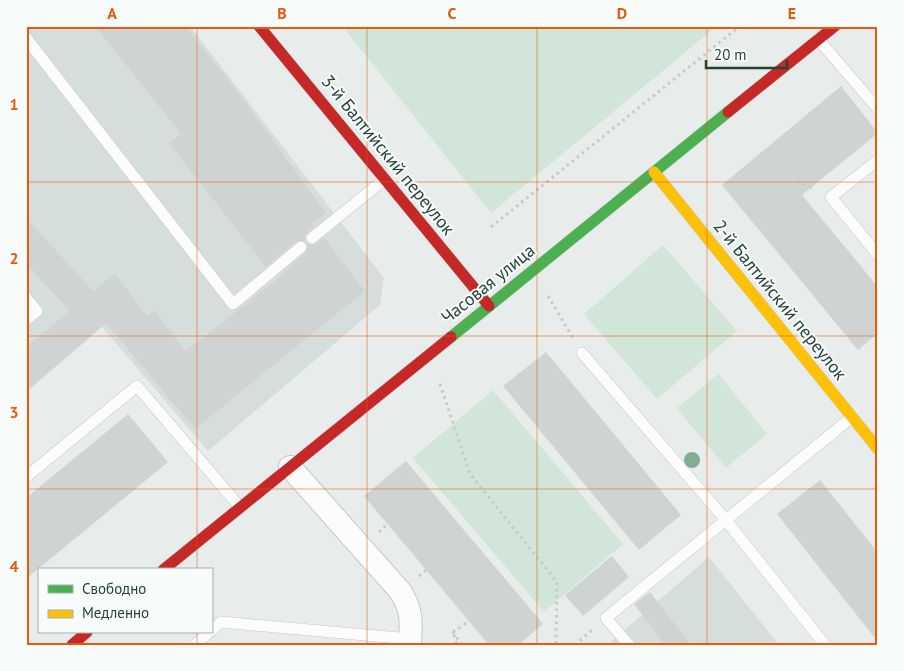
<svg xmlns="http://www.w3.org/2000/svg" width="904" height="671" font-family="'PT Sans',sans-serif">
<rect width="100%" height="100%" fill="#e8edeb"/>
<path fill="#d6dedb" d="M 26,26 L 190,26 L 384,278 L 380,305 L 208,451 L 102,327 L 26,392 Z
M 709,557 L 779,645 L 607,645 Z"/>
<path fill="#d1e6d8" d="M 342,26 L 717,26 L 491,213 Z
M 663,245 L 737,331 L 657,399 L 584,314 Z
M 719,374 L 767,434 L 726,468 L 677,408 Z
M 493,390 L 623,544 L 544,612 L 413,458 Z"/>
<path fill="#cfd4d2" d="M 95,26 L 185,26 L 236,90 L 326,213 L 312,224 L 314,226 L 305,235 L 305,241 L 296,241 L 266,267 L 169,143 L 181,134 Z
M 841,86 L 878,133 L 802,195 L 878,287 L 878,333 L 858,350 L 722,185 Z
M 26,218 L 93,291 L 115,274 L 147,316 L 154,310 L 186,351 L 276,280 L 306,252 L 308,244 L 314,245 L 324,238 L 365,291 L 195,429 L 106,323 L 26,392 L 26,347 L 70,311 L 26,264 Z
M 546,352 L 681,515 L 639,550 L 503,386 Z
M 128,414 L 168,462 L 26,579 L 26,498 Z
M 406,461 L 543,624 L 518,645 L 489,645 L 364,496 Z
M 820,480 L 878,553 L 878,642 L 777,514 Z
M 612,556 L 629,577 L 583,616 L 565,595 Z
M 650,592 L 691,645 L 665,645 L 634,604 Z"/>
<g fill="none" stroke-linecap="round" stroke-linejoin="round">
<g stroke="#c5cac8" stroke-width="12">
<path id="lane" d="M 26,38 L 233,304 L 301,247
M 818,39 L 878,109
M 878,160 L 831,197 L 878,255
M 312,238 L 385,179
M 26,298 L 37,311 L 26,320
M 582,353 L 725,519 L 825,645
M 26,477 L 137,386 L 240,507
M 211,631 L 221,622 L 410,639
M 195,645 L 209,632
M 629,645 L 606,618 L 852,417"/>
</g>
<g stroke="#c5cac8" stroke-width="24">
<path id="street" d="M 290,467 L 400,591 C 413,611 411,622 410,645"/>
</g>
<g stroke="#c3cbc8" stroke-width="12">
<path id="fast" d="M 451,337 L 728,112"/>
</g>
<g stroke="#c3cbc8" stroke-width="12">
<path id="slow" d="M 654,172 L 878,449"/>
</g>
<g stroke="#c3cbc8" stroke-width="12">
<path id="jam" d="M 259,26 L 489,306
M 728,112 L 835,26
M 163,570 L 451,337
M 72,645 L 87,632"/>
</g>
<path stroke="#c3ccca" stroke-width="3" stroke-dasharray="2.5 4" stroke-linecap="butt" d="M 798,181 L 815,189
M 491,227 L 740,26
M 548,296 L 573,338
M 440,384 L 470,474 L 557,582 L 556,645
M 379,532 L 387,524
M 419,576 L 426,570
M 453,632 L 469,621
M 453,632 L 462,645
M 454,635 L 457,645
M 575,645 L 592,630"/>
<use href="#lane" stroke="#fcfcfc" stroke-width="11"/>
<use href="#street" stroke="#fcfcfc" stroke-width="22"/>
<use href="#fast" stroke="#4caf50" stroke-width="11"/>
<use href="#slow" stroke="#ffc107" stroke-width="11"/>
<use href="#jam" stroke="#c62828" stroke-width="11"/>
</g>
<circle fill="#81ae93" cx="692" cy="460" r="8"/>
<path fill="none" stroke="#e8590c" stroke-width="1" stroke-opacity="0.55" d="M 197,26 L 197,570M 367,26 L 367,645M 537,26 L 537,645M 707,26 L 707,645M 26,182 L 878,182M 26,336 L 878,336M 26,489 L 878,489M 197,632 L 197,645"/>
<g text-anchor="middle" stroke-width="4" stroke-linejoin="round" paint-order="stroke">
<g font-size="18" fill="#24423a" stroke="#f7fbf9">
<text transform="translate(388 155) rotate(51)" y="6">3-й Балтийский переулок</text>
<text transform="translate(488 284) rotate(-39)" y="6">Часовая улица</text>
<text transform="translate(780 300) rotate(51)" y="6">2-й Балтийский переулок</text>
</g>
</g>
<rect width="904" height="671" fill="none" stroke="#f7fbf9" stroke-width="55"/>
<rect x="38" y="568" width="175" height="65" fill="#f7fbf9" stroke="#a3b1ad"/>
<rect x="48" y="585" width="25" height="8" fill="#4caf50" stroke="#a3b1ad"/>
<text x="82" y="594" font-size="15" fill="#24423a">Свободно</text>
<rect x="48" y="610" width="25" height="8" fill="#ffc107" stroke="#a3b1ad"/>
<text x="82" y="618" font-size="15" fill="#24423a">Медленно</text>
<path d="M706 60v8h81v-8" fill="none" stroke="#24423a" stroke-width="2.5"/>
<text x="714" y="60" font-size="15" fill="#24423a" stroke="#f7fbf9" stroke-width="4" paint-order="stroke">20 m</text>
<rect x="28" y="28" width="848" height="616" fill="none" stroke="#e8590c" stroke-width="2"/>
<g font-size="16" text-anchor="middle" font-weight="bold" fill="#e8590c">
<text x="112" y="19">A</text>
<text x="282" y="19">B</text>
<text x="452" y="19">C</text>
<text x="622" y="19">D</text>
<text x="792" y="19">E</text>
<text x="14" y="110">1</text>
<text x="14" y="264">2</text>
<text x="14" y="418">3</text>
<text x="14" y="572">4</text>
</g>
</svg>
